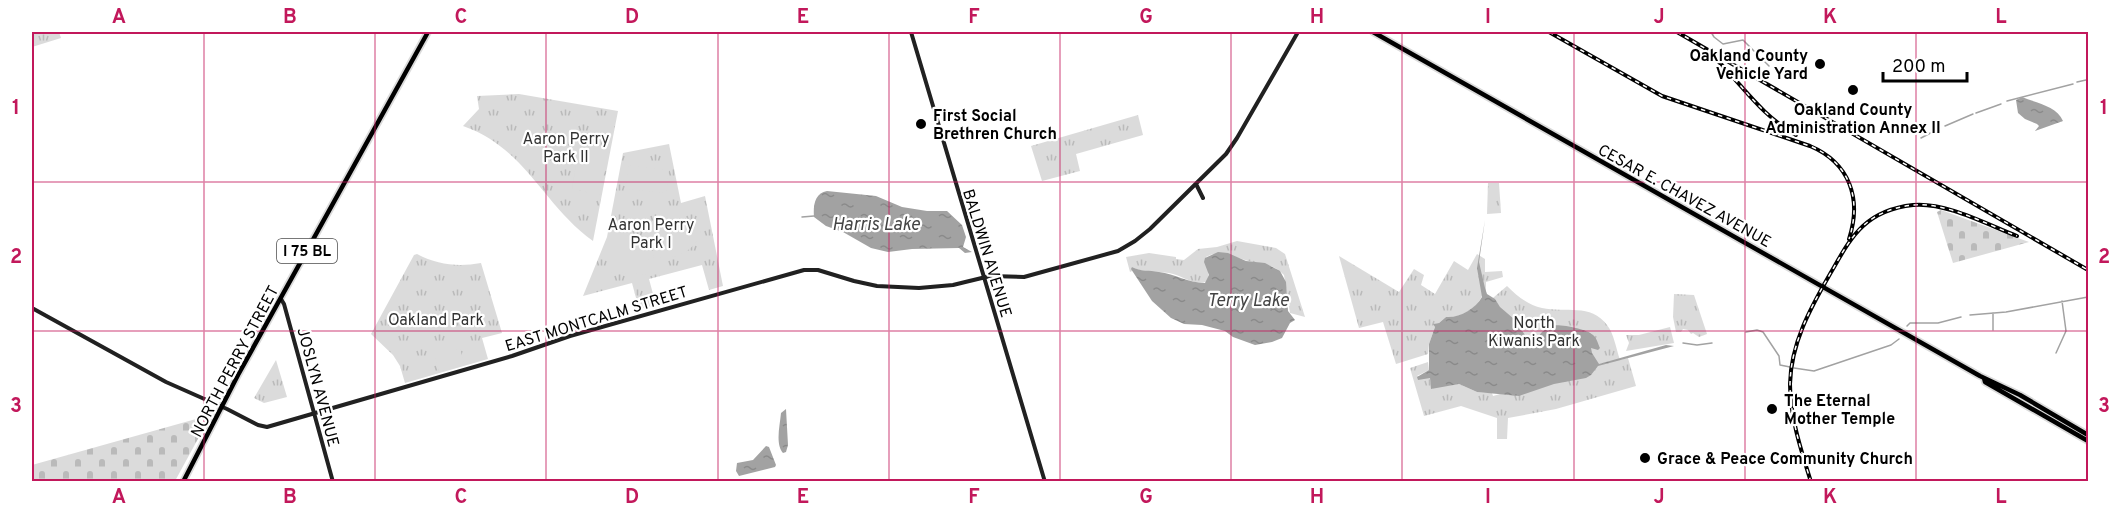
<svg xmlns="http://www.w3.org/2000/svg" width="2120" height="513" font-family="Overpass,sans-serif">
<defs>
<pattern id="grass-tufts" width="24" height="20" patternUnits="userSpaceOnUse" patternTransform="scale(1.5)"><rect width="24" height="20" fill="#dbdbdb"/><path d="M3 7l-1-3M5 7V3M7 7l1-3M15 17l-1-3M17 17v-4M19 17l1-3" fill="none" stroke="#bababa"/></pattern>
<pattern id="cemetery-stones" width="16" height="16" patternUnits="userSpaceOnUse" patternTransform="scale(1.5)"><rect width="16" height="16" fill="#dbdbdb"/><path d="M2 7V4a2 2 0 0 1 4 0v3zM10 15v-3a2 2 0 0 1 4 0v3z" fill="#bababa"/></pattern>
<pattern id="water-ripples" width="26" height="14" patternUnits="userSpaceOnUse" patternTransform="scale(1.5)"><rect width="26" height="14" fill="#a2a2a2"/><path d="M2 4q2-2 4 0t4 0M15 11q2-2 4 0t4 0" fill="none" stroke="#8a8a8a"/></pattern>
</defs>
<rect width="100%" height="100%" fill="#fff"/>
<path fill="url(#grass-tufts)" d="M 32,32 L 59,32 L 61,38 L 32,47 Z
M 519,94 L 618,111 L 593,241 C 542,204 526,148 463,126 L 479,109 L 477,96 Z
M 1138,115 L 1143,135 L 1076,154 L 1080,171 L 1042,181 L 1031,146 Z
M 669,144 L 681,203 L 705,196 L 723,286 L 709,290 L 702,265 L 649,279 L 656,305 L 639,309 L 632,283 L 583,296 L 607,237 L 623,153 Z
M 1488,183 L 1499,183 L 1501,213 L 1487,214 Z
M 1237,241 L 1276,248 L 1285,254 L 1305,317 L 1290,313 L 1284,275 C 1273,264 1263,264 1248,261 C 1233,257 1221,249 1206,257 L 1209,278 L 1206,282 C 1191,285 1182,275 1169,273 C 1157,271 1142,273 1132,267 L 1132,271 L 1130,272 L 1126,257 L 1149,253 L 1176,257 L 1176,259 L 1184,260 L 1198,249 L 1217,247 Z
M 417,254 C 438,265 458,267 481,263 L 502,333 L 482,338 L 488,359 L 405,383 L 400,366 L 393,355 L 371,334 L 414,255 Z
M 1477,254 L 1485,259 L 1485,272 L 1502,271 L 1503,277 L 1486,282 L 1486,291 L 1483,293 C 1479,308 1460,319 1446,317 L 1439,323 L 1434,324 L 1435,327 L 1429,344 L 1428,354 L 1396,364 L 1383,322 L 1359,328 L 1339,256 L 1399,292 L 1414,269 L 1424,275 L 1421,285 L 1435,294 L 1454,261 L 1468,270 Z
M 1507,286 C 1517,296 1528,305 1542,308 C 1565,313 1591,303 1607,325 C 1614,334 1616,348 1620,360 L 1628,358 L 1636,386 L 1556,409 L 1508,418 L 1507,439 L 1497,439 L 1497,418 L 1461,406 L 1424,416 L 1410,368 L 1428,362 L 1429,370 L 1417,376 L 1430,378 L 1432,389 L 1434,387 L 1459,384 L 1477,392 L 1492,393 L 1493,396 L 1578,372 L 1526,359 L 1487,303 Z
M 1674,294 L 1694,295 L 1707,334 L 1699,337 L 1693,333 L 1691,334 L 1688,330 L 1683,329 L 1681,332 L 1676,332 L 1673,317 Z
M 1670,327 L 1674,343 L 1626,351 L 1629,343 L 1626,335 L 1639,335 Z
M 276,360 L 287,397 L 264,403 L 254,398 Z"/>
<path fill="url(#cemetery-stones)" d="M 1941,210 L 2029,242 L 1953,263 L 1937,212 Z
M 196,419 L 201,422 L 196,434 L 199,437 L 175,481 L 32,481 L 32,465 Z"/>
<path fill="#dbdbdb" d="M 578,152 L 606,156 L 600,195 L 572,189 Z
M 629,165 L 669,170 L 666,193 L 626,189 Z
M 663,217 L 701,225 C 701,250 674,262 653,257 L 660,219 Z
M 616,232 C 640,237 649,252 652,275 L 610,272 L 610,233 Z
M 460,348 L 464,364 L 439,372 L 435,356 Z"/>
<path fill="url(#water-ripples)" d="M 2022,97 C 2036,103 2057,106 2063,121 L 2035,131 L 2039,126 L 2037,124 L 2025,119 L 2018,113 L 2016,100 Z
M 827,191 L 876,196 L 902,207 L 927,211 L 947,211 L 962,225 L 966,237 L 963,247 L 972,252 L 965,253 L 959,248 L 912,249 L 888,252 L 871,248 L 843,232 L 826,226 L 814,217 C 813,205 815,193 827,191 Z
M 1485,220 L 1479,262 L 1485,288 L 1487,294 L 1495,299 L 1500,307 L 1514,319 L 1527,338 L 1536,339 C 1540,335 1544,328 1550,326 C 1558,323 1587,329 1593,335 C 1597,338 1598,344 1600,348 L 1598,350 L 1591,348 L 1592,353 L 1599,364 L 1666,345 L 1674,346 L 1598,366 L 1591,375 L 1586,378 L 1554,384 L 1519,396 L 1477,392 L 1459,384 L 1431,389 L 1430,378 L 1418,380 L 1417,377 L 1429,370 L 1429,344 L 1435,327 L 1433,324 L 1439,323 L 1446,317 C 1460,318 1475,309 1482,297 L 1477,268 Z
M 1218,252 L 1228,253 L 1246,261 L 1265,263 L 1280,271 L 1286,282 L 1288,311 L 1295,320 L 1290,323 L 1282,338 L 1272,342 L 1255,345 L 1233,337 L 1225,331 L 1202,325 L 1184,324 L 1171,318 L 1152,301 L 1131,269 L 1132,267 C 1141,272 1149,270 1159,272 C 1175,274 1188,283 1205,283 L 1209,275 L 1204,262 L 1205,258 Z
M 786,409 L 788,445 L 786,452 L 783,453 C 775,444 780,425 781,413 Z
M 766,446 L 769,447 L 776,465 L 775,467 L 739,476 L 736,471 L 737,463 L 753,460 Z"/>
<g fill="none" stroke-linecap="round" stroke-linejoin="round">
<path stroke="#a2a2a2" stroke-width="1.5" d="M 1711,32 L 1714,37 L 1723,44 L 1743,40 L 1769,66
M 2077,82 L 2086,80
M 2007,101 L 2073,84
M 1976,113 L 2001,104
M 1945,126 L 1973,114
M 1921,138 L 1940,128
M 802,217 L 814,216
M 1993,313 L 1993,330
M 1970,315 L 2006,312 L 2088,297
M 1907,326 L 1910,323 L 1938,323 L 1961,317
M 1746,332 L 1757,330 L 1763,332 L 1779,356 L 1780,365 L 1790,367
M 1683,343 L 1697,345 L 1712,343
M 2056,353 L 2066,331 L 2062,301
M 1794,368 L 1814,371 L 1891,345 L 1899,339"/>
<g stroke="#dbdbdb" stroke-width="8">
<path id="primary" d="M 1373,32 L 1980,376 L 2020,395 L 2088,435
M 1984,378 L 1985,382 L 2088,441
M 183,482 L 238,375 L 428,32"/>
</g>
<path stroke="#212121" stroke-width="4" d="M 911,32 L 1045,482
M 1196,184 L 1203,198
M 281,299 L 284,304 L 333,482
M 32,308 L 166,382 L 227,409 L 258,425 L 267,427 L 512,356 L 570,336 L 804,270 L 818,270 L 854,281 L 877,286 L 919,288 L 953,285 L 990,276 L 1024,277 L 1118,251 L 1135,241 L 1150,229 L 1226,154 L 1237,138 L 1298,32"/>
<use href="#primary" stroke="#000" stroke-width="4.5"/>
<g stroke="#000" stroke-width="4">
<path id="rail" d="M 1549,32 L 1662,96 L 1810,146 C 1850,163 1862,199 1849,239
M 1677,32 L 2088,270
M 1716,59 C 1744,87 1761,115 1796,135
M 1811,482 C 1801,450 1790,417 1790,384 C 1791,343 1810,309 1830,274 C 1840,257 1849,239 1863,226 C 1877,213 1895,207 1913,205 C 1946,202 1986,224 2017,236"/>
</g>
<use href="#rail" stroke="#fff" stroke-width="1.5" stroke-dasharray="4.5" stroke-linecap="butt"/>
</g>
<path fill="none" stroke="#c2185b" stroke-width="1.5" stroke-opacity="0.55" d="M 204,32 L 204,482M 375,32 L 375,482M 546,32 L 546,482M 718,32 L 718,482M 889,32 L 889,482M 1060,32 L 1060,482M 1231,32 L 1231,482M 1402,32 L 1402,482M 1574,32 L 1574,482M 1745,32 L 1745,482M 1916,32 L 1916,482M 32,182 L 2088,182M 32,331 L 2088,331"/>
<g fill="#000" stroke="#fff" stroke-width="2">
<circle cx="1820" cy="64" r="6"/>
<circle cx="1853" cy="90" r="6"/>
<circle cx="921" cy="124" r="6"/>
<circle cx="1772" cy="409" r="6"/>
<circle cx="1645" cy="458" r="6"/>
</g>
<g text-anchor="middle" stroke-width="4.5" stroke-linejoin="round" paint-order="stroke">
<rect fill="#fff" stroke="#4c4c4c" stroke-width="1.5" x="277" y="239" width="60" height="24" rx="4.5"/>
<g font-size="15" font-weight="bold" fill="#000">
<text x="307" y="256">I 75 BL</text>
</g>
<g font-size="16" font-weight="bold" fill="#000" stroke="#fff" text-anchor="start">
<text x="1808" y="61" text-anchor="end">Oakland County<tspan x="1808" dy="18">Vehicle Yard</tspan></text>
<text x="1853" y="115" text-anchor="middle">Oakland County<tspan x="1853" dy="18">Administration Annex II</tspan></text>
<text x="933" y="121">First Social<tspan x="933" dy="18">Brethren Church</tspan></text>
<text x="1784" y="406">The Eternal<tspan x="1784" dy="18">Mother Temple</tspan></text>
<text x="1657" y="464">Grace &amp; Peace Community Church</text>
</g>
<g font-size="16" fill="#323232" stroke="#fff">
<text x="566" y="144">Aaron Perry<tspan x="566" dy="18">Park II</tspan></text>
<text x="651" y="230">Aaron Perry<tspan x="651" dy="18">Park I</tspan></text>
<text x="436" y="325">Oakland Park</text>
<text x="1534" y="328">North<tspan x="1534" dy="18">Kiwanis Park</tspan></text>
</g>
<g font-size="16" fill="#000" stroke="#fff">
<text transform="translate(1685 195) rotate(29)" y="6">CESAR E. CHAVEZ AVENUE</text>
<text transform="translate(988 253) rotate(73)" y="6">BALDWIN AVENUE</text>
<text transform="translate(596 318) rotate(-17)" y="6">EAST MONTCALM STREET</text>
<text transform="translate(234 361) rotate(-62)" y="6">NORTH PERRY STREET</text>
<text transform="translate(319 387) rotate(75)" y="6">JOSLYN AVENUE</text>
</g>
<g font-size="18" font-style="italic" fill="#434343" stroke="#fff">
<text x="876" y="230">Harris Lake</text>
<text x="1248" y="306">Terry Lake</text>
</g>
</g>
<rect width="2120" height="513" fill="none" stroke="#ffffff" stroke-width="66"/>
<path d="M1883 72v9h84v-9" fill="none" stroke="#000000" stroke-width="3"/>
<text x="1892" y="72" font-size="18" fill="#000000" stroke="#ffffff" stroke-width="4.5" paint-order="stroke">200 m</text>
<rect x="33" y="33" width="2054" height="447" fill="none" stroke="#c2185b" stroke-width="2"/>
<g font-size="20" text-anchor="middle" font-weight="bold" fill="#c2185b">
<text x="119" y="23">A</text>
<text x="290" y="23">B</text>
<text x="461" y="23">C</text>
<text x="632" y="23">D</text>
<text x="803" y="23">E</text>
<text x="974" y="23">F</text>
<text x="1146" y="23">G</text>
<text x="1317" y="23">H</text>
<text x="1488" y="23">I</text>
<text x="1659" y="23">J</text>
<text x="1830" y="23">K</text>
<text x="2001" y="23">L</text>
<text x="16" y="114">1</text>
<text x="2104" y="114">1</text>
<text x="16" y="263">2</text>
<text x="2104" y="263">2</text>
<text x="16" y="412">3</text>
<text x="2104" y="412">3</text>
<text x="119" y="503">A</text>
<text x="290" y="503">B</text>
<text x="461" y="503">C</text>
<text x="632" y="503">D</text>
<text x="803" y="503">E</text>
<text x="974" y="503">F</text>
<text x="1146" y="503">G</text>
<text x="1317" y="503">H</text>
<text x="1488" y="503">I</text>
<text x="1659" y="503">J</text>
<text x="1830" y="503">K</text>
<text x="2001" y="503">L</text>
</g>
</svg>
